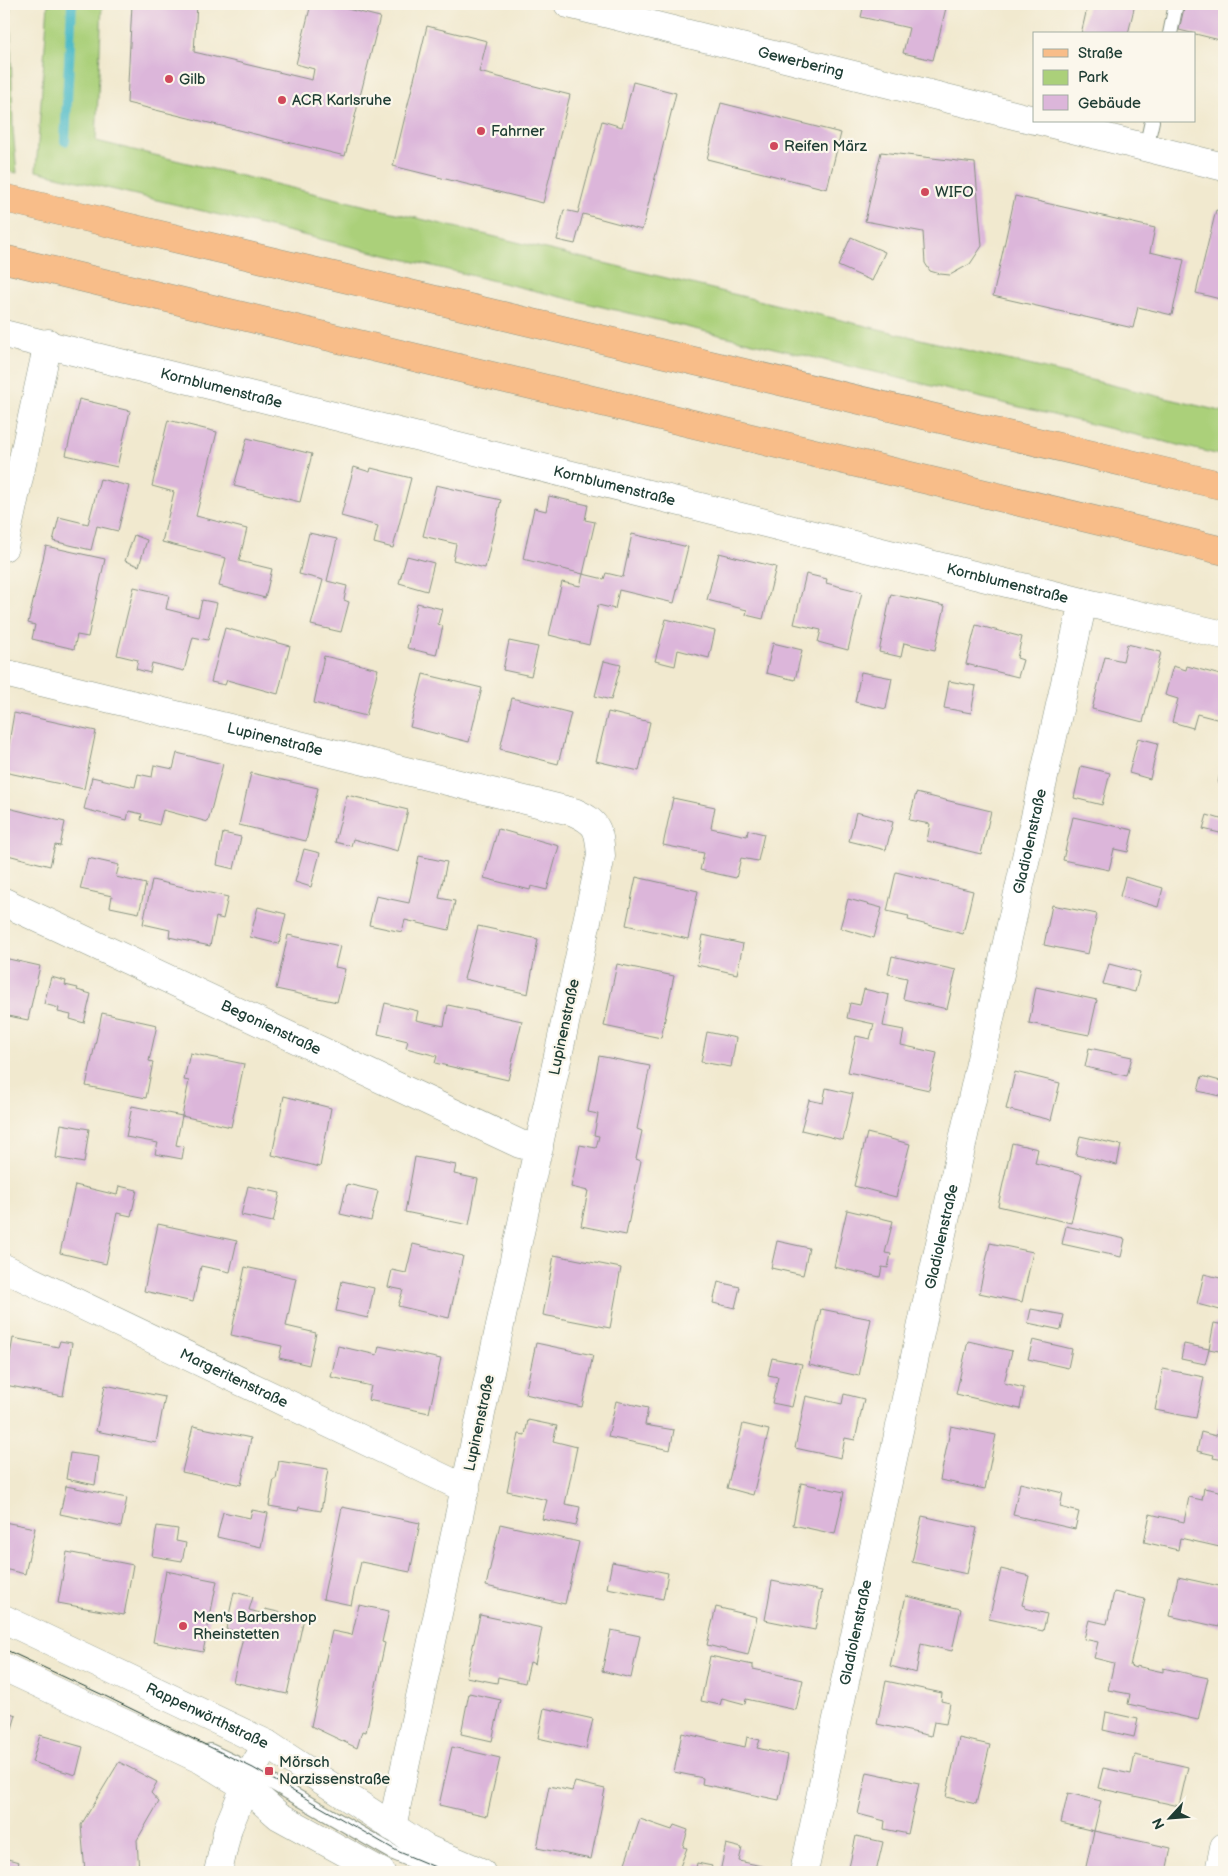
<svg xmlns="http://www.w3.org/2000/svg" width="1228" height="1876" font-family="'Balsamiq Sans',sans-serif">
<rect width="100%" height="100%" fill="#fbf7ec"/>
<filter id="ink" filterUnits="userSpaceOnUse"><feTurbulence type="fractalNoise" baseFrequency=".02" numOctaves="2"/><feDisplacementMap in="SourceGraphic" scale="10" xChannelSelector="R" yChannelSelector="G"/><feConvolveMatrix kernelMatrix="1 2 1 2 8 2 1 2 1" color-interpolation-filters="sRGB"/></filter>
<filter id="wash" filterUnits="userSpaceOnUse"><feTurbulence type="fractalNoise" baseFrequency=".0096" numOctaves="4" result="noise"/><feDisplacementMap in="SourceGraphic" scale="20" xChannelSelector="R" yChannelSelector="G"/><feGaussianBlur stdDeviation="1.12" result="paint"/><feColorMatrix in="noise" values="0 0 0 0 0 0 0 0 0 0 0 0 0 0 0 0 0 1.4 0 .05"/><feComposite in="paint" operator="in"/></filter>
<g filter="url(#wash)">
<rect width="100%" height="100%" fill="#f1e9cf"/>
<path fill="#abd07a" stroke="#658657" d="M 4,4 L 10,4 L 13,130 L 17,173 L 4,170 Z
M 48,4 L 102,4 L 96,141 L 1224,412 L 1224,456 L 36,171 Z"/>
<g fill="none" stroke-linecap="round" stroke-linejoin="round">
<path stroke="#4cbac6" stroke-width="10" d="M 65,141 L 72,4"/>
</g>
<g id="blocks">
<path fill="#dcb6da" d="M 132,4 L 197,4 L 194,52 L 312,80 L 314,69 L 296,64 L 311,4 L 327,4 L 380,17 L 345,156 L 127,103 Z
M 864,4 L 947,4 L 933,60 L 903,53 L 909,28 L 861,17 Z
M 1088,4 L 1135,4 L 1128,34 L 1081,34 Z
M 1185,4 L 1224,4 L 1224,41 L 1179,30 Z
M 427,26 L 487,41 L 479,72 L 570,95 L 543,203 L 393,166 Z
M 633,82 L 676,93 L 642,230 L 583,214 L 575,244 L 557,240 L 564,210 L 578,213 L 602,121 L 622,127 Z
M 721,103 L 841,133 L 827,189 L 707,159 Z
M 881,152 L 975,163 L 982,246 L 970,264 L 950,275 L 940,274 L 930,271 L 925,263 L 923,232 L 865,221 Z
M 1015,196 L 1155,228 L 1150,252 L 1184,260 L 1172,315 L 1138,307 L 1133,328 L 993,296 Z
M 1216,210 L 1224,212 L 1224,300 L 1196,293 Z
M 851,237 L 885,252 L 872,281 L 838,266 Z
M 79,399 L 130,411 L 117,467 L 66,455 Z
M 168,420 L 217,432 L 196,516 L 247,529 L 239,561 L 272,569 L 265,598 L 219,586 L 226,558 L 162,542 L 174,492 L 152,486 Z
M 247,438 L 312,454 L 300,502 L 234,486 Z
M 354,467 L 370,472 L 371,468 L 411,478 L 393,548 L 374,543 L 378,526 L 341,516 Z
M 100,479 L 129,486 L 118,531 L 97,526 L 91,550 L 53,541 L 59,517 L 88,524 Z
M 436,485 L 501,500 L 485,568 L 453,560 L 456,544 L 423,536 Z
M 549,496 L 588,505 L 585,520 L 595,522 L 583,574 L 604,579 L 606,573 L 623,577 L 632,534 L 688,547 L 674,603 L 619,590 L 615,609 L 598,605 L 589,645 L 549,635 L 562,582 L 580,586 L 583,574 L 523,559 L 534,508 L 546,511 Z
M 309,533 L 337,539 L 327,581 L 347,586 L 344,600 L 349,602 L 341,632 L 311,625 L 323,580 L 299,574 Z
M 134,535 L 147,540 L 139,566 L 125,561 Z
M 46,546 L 105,559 L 88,637 L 77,635 L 74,649 L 32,639 L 35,625 L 28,623 Z
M 719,553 L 776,567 L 763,619 L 746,615 L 747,610 L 707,600 Z
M 407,556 L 434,563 L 427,591 L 399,583 Z
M 806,574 L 827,579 L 826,583 L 862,592 L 848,650 L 818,642 L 821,630 L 794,624 Z
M 134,587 L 169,595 L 166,609 L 198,617 L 202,600 L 217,603 L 208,640 L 193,637 L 184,671 L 152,663 L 150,673 L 136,669 L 138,660 L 117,655 Z
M 891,594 L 945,606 L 935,650 L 904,643 L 901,657 L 879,652 Z
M 417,603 L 442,609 L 438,624 L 443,626 L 436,655 L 407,648 Z
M 666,619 L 715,631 L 709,658 L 678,650 L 675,666 L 655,661 Z
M 976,625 L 1022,637 L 1017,658 L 1023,660 L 1018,677 L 966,664 Z
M 225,628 L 290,646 L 278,694 L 227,680 L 225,685 L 211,682 Z
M 509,641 L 538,647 L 531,676 L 503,670 Z
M 773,643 L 802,650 L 795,680 L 766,673 Z
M 1127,644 L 1161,652 L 1143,722 L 1092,709 L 1105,657 L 1123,661 Z
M 324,656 L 378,669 L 366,716 L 314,703 Z
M 604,661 L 621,665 L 611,700 L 595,696 Z
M 1173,666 L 1186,670 L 1187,666 L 1224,676 L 1224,721 L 1197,714 L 1193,728 L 1172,722 L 1178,699 L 1165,695 Z
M 861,672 L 892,678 L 886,709 L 855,702 Z
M 423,674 L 482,688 L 469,742 L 410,727 Z
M 949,681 L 976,686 L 971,713 L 944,708 Z
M 512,698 L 571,713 L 558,764 L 500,749 Z
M 608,712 L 650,722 L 639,771 L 596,761 Z
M 14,713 L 96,731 L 84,789 L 4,772 Z
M 1138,738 L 1158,743 L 1150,779 L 1129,773 Z
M 177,753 L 223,764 L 208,822 L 163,810 L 159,825 L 141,820 L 142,814 L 129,811 L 127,820 L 84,809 L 92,777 L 135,787 L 138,774 L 152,777 L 154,765 L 173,769 Z
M 1223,758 L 1224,758 L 1224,784 L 1218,783 Z
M 1081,766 L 1110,773 L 1102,805 L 1074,798 Z
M 251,773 L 318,788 L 306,841 L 239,825 Z
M 916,793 L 991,811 L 981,854 L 927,841 L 930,824 L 909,820 Z
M 347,795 L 408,810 L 398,851 L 353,839 L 351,846 L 335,842 Z
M 673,798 L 715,807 L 711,828 L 747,836 L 748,830 L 764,834 L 758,861 L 741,858 L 736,878 L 700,870 L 704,853 L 663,845 Z
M 4,807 L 65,822 L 60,846 L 55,845 L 50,866 L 4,854 Z
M 856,812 L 893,822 L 886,850 L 849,841 Z
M 1207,815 L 1224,820 L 1224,834 L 1203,829 Z
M 1073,817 L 1133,830 L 1128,852 L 1114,849 L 1109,870 L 1063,860 Z
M 498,829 L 559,846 L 547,890 L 531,886 L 530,890 L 484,878 Z
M 223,833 L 241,837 L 234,869 L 217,865 Z
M 304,849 L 320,853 L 311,887 L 295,882 Z
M 419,856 L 447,862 L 439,898 L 455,901 L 449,930 L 405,920 L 402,932 L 369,925 L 376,896 L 409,903 Z
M 88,858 L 119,865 L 116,877 L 146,884 L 139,913 L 110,907 L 112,896 L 80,889 Z
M 896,872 L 973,891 L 963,934 L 908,920 L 909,916 L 887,911 Z
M 636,877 L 698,891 L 688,939 L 626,925 Z
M 1125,877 L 1163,888 L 1158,907 L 1120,896 Z
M 152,880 L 228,897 L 223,919 L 216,917 L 210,946 L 169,937 L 170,930 L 143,924 Z
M 848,899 L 882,908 L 874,938 L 840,928 Z
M 1052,905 L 1097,914 L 1088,954 L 1044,945 Z
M 258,907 L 286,914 L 279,944 L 250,937 Z
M 478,926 L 538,939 L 528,994 L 464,979 Z
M 288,935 L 340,946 L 335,967 L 345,969 L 337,1002 L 276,989 Z
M 703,935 L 743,944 L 737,974 L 697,965 Z
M 892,956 L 956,970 L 947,1009 L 903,999 L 907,978 L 888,974 Z
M 4,958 L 40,966 L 28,1020 L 4,1015 Z
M 617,964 L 674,976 L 661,1038 L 604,1026 Z
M 1109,964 L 1140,972 L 1135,992 L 1103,984 Z
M 51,977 L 66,981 L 65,985 L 78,988 L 77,990 L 91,994 L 84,1023 L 70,1019 L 71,1015 L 58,1012 L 59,1008 L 44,1004 Z
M 1036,987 L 1097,1000 L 1089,1035 L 1029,1023 Z
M 864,989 L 889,995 L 883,1026 L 904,1030 L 901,1045 L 937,1053 L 929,1090 L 848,1072 L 856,1036 L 870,1039 L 874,1024 L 847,1018 L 850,1003 L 860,1005 Z
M 385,1003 L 418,1011 L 416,1020 L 444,1026 L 448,1005 L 522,1021 L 508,1080 L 435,1063 L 437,1056 L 406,1048 L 408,1041 L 378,1034 Z
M 102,1013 L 157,1025 L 149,1061 L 153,1062 L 146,1098 L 86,1086 Z
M 707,1032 L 736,1038 L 731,1067 L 701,1062 Z
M 1089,1048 L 1132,1057 L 1127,1076 L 1085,1067 Z
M 190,1053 L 244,1064 L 231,1127 L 182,1116 L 189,1081 L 184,1080 Z
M 599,1056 L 650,1066 L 637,1129 L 642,1131 L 636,1159 L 641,1161 L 626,1235 L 581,1226 L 588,1191 L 571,1187 L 580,1145 L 596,1148 L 599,1136 L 594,1135 L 598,1114 L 588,1112 Z
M 1015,1072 L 1060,1083 L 1051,1120 L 1006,1109 Z
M 1202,1076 L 1224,1082 L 1224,1097 L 1198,1091 Z
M 826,1088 L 853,1094 L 843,1140 L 801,1130 L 809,1100 L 823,1103 Z
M 284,1096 L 331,1108 L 320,1167 L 272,1155 Z
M 132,1106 L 182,1116 L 176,1145 L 184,1147 L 182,1159 L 155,1154 L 158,1143 L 126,1137 Z
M 61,1124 L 89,1129 L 84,1163 L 56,1158 Z
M 867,1133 L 910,1144 L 896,1197 L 854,1186 Z
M 1080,1136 L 1121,1145 L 1117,1165 L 1076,1155 Z
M 1012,1143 L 1038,1149 L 1035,1163 L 1082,1174 L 1071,1223 L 998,1206 Z
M 415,1157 L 456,1165 L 454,1174 L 478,1179 L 469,1225 L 405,1212 Z
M 347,1184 L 378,1191 L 371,1221 L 340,1214 Z
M 75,1185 L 117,1195 L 119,1186 L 137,1190 L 131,1216 L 117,1213 L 106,1264 L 60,1253 Z
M 248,1186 L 280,1193 L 273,1222 L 241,1215 Z
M 847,1210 L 893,1221 L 885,1253 L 891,1254 L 888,1268 L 882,1267 L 880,1277 L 834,1267 Z
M 158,1224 L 237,1241 L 230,1272 L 201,1266 L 193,1302 L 144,1291 Z
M 1066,1226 L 1125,1239 L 1121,1257 L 1062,1244 Z
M 777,1241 L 809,1248 L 803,1275 L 771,1268 Z
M 990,1243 L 1033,1252 L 1022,1302 L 979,1293 Z
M 413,1244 L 463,1256 L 449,1318 L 398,1306 L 403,1290 L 388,1287 L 392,1270 L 406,1273 Z
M 554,1255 L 621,1268 L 610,1328 L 543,1315 Z
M 245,1267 L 296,1278 L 286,1326 L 316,1333 L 309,1365 L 279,1358 L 282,1346 L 231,1335 Z
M 1204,1274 L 1224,1279 L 1224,1311 L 1197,1304 Z
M 342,1281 L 374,1288 L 368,1318 L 336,1311 Z
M 718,1282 L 740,1287 L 735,1308 L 713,1303 Z
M 821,1309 L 871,1319 L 859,1376 L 809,1365 Z
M 1031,1309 L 1064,1315 L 1061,1330 L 1028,1323 Z
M 1214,1323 L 1224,1325 L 1224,1352 L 1209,1349 Z
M 13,1338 L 58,1347 L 60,1341 L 72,1343 L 63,1396 L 5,1385 Z
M 1033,1340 L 1072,1349 L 1068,1368 L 1028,1359 Z
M 968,1341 L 1012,1351 L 1004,1383 L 1024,1388 L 1020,1409 L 956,1394 Z
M 536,1343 L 593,1355 L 582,1407 L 525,1394 Z
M 1184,1344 L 1209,1349 L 1205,1364 L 1181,1359 Z
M 338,1346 L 377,1355 L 379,1346 L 441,1359 L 429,1413 L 368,1400 L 371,1386 L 331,1377 Z
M 772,1358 L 802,1364 L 792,1407 L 772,1403 L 778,1377 L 768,1375 Z
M 1163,1369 L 1204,1377 L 1196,1418 L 1155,1410 Z
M 105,1385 L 165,1397 L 156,1443 L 96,1431 Z
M 844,1394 L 864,1399 L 855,1440 L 845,1438 L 841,1458 L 795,1448 L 806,1396 L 842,1404 Z
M 616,1401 L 648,1408 L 645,1425 L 674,1430 L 670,1450 L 608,1437 Z
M 1221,1414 L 1224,1414 L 1224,1460 L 1213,1458 L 1214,1455 L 1197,1451 L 1201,1432 L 1216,1436 Z
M 528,1420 L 557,1426 L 553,1441 L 577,1447 L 565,1504 L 580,1507 L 576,1526 L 542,1519 L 547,1500 L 507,1491 L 519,1434 L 525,1435 Z
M 743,1424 L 769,1430 L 753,1495 L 727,1488 Z
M 193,1426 L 251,1438 L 241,1485 L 182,1472 Z
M 951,1426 L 996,1435 L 985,1489 L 940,1480 Z
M 70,1453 L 99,1457 L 95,1485 L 66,1479 Z
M 279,1461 L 328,1469 L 321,1511 L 299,1507 L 298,1511 L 269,1506 L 274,1479 L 276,1479 Z
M 801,1483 L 844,1492 L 835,1534 L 793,1525 Z
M 1020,1483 L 1063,1493 L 1060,1507 L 1079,1512 L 1075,1529 L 1013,1515 Z
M 66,1486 L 127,1498 L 121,1527 L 60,1514 Z
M 1204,1488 L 1224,1492 L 1224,1548 L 1180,1538 L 1178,1550 L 1144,1542 L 1150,1514 L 1184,1522 L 1189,1497 L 1202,1500 Z
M 342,1507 L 420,1523 L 410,1572 L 361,1562 L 351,1605 L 323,1599 Z
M 252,1510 L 268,1513 L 261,1547 L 217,1537 L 223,1512 L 250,1518 Z
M 922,1516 L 977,1528 L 967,1574 L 912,1562 Z
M 4,1522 L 35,1528 L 25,1574 L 4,1569 Z
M 500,1524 L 579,1542 L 565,1604 L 486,1586 Z
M 157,1526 L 178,1529 L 176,1541 L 186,1543 L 182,1561 L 152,1556 Z
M 67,1552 L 133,1565 L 124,1615 L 58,1603 Z
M 612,1562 L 668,1573 L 663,1599 L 607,1588 Z
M 1001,1569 L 1029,1576 L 1022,1605 L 1025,1606 L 1025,1608 L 1047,1614 L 1043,1631 L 989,1619 Z
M 166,1571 L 217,1581 L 203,1652 L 153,1642 Z
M 1178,1577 L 1224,1587 L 1224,1602 L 1219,1627 L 1170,1616 Z
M 772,1581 L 822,1591 L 815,1630 L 765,1620 Z
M 234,1592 L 253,1597 L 249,1610 L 264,1614 L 265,1609 L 304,1618 L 287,1694 L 233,1682 L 244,1633 L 226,1629 Z
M 1114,1592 L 1145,1599 L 1130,1666 L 1136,1668 L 1136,1666 L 1163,1672 L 1163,1668 L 1208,1678 L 1198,1720 L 1128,1704 L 1130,1694 L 1108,1690 L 1114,1663 L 1094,1658 L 1098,1642 L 1084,1639 L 1089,1620 L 1107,1624 Z
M 906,1596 L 961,1609 L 952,1651 L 921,1644 L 916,1673 L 890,1666 Z
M 359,1605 L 389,1611 L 382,1642 L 385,1643 L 366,1732 L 362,1731 L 357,1748 L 311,1726 L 332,1631 L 352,1635 Z
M 716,1607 L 757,1617 L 748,1655 L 707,1645 Z
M 480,1615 L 542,1628 L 535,1664 L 530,1662 L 525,1683 L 498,1677 L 497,1683 L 466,1677 Z
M 611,1630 L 640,1636 L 631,1678 L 602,1671 Z
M 710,1656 L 753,1665 L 753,1669 L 803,1680 L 796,1710 L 746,1699 L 745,1704 L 722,1698 L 720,1705 L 701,1701 Z
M 886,1681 L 942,1693 L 941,1701 L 950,1703 L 946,1724 L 934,1722 L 931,1736 L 877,1724 Z
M 469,1693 L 501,1700 L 492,1741 L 461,1734 Z
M 544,1708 L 593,1719 L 586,1749 L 538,1738 Z
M 4,1711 L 16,1715 L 4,1756 Z
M 1106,1712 L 1138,1719 L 1134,1737 L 1103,1730 Z
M 682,1733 L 745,1747 L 747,1737 L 760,1740 L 757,1748 L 788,1755 L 779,1800 L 702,1784 L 703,1778 L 674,1772 Z
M 40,1735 L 83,1747 L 76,1775 L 32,1762 Z
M 959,1738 L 990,1745 L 976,1804 L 946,1797 Z
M 452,1747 L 500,1758 L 487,1816 L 439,1805 Z
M 1135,1755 L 1188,1767 L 1179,1806 L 1098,1788 L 1103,1768 L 1131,1774 Z
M 119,1762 L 157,1782 L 151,1793 L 159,1802 L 137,1840 L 139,1872 L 85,1872 L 81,1825 Z
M 867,1772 L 919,1783 L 908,1834 L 884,1829 L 885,1821 L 858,1814 Z
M 575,1782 L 605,1789 L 591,1859 L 537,1848 L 549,1786 L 572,1791 Z
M 1068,1793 L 1101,1801 L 1094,1831 L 1061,1823 Z
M 640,1819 L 672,1830 L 674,1825 L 688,1830 L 683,1847 L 687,1848 L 678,1872 L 622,1872 Z
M 1094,1831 L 1171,1848 L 1166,1872 L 1092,1872 L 1085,1871 Z
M 856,1836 L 883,1842 L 876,1872 L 848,1872 Z
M 726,1844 L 742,1848 L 739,1861 L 766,1867 L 765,1872 L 720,1872 Z
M 4,1858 L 19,1862 L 16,1872 L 4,1872 Z
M 697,1863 L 712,1866 L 710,1872 L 695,1872 Z"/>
</g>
</g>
<g filter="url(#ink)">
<use href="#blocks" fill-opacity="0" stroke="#889382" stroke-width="1"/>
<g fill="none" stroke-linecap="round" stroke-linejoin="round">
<g stroke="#889382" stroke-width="16">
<path id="service" d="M 1170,34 L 1176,4
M 1146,148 L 1152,121
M 210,1751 L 252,1771 L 394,1853 L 439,1872"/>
</g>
<g stroke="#889382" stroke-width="29">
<g id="minor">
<path id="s1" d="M 568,4 L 1034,120"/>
<path d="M 1040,121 L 1224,167"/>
<path id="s2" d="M 4,334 L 1083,602 L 1224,635"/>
<path d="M 4,547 L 48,343"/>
<path id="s3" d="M 4,673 L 574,812 C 598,823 599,829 601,856 L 392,1827"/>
<path id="s4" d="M 4,902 L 520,1144 L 539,1148"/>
<path id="s5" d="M 4,1268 L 466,1489"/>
<path id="s6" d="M 4,1619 L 267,1744 L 425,1848 L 481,1872"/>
<path d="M 4,1667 L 202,1760 L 246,1787 L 279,1816 L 381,1872"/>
<path d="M 218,1872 L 228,1828 L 253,1768 L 267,1744"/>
<path id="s7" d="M 804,1872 L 925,1310 L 1083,602"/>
<path d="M 1219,1872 L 1224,1847"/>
</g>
</g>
<g stroke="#889382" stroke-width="29">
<path id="primary" d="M 4,198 L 1224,486
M 4,259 L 1224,551"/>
</g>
<use href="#service" stroke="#fff" stroke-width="14"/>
<use href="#minor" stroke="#fff" stroke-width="28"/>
<use href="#primary" stroke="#f8bd89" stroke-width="28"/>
<path stroke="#1f3d34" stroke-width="1" d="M 4,1649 L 103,1695 L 253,1768 L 397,1851 L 447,1872"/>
</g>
</g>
<g fill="#d1495b" stroke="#fbf7ec" stroke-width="2">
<circle cx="169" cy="79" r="5"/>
<circle cx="282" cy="100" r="5"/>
<circle cx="481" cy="131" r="5"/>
<circle cx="774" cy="146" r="5"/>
<circle cx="925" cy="192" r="5"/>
<circle cx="183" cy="1626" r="5"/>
<rect x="264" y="1766" width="10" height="10" rx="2.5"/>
</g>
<g text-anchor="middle" stroke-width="4.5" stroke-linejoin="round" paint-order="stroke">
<g font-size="15" fill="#1f3d34" stroke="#fbf7ec">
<text dy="5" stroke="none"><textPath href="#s1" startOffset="240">Gewerbering</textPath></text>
<text dy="5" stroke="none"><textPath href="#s2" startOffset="224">Kornblumenstraße</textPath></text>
<text dy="5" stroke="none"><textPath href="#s2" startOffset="629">Kornblumenstraße</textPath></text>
<text dy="5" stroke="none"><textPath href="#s2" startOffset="1034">Kornblumenstraße</textPath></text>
<text dy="5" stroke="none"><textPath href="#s3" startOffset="279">Lupinenstraße</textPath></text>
<text dy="5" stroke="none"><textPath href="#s7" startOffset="1055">Gladiolenstraße</textPath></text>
<text dy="5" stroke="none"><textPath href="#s4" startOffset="295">Begonienstraße</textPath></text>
<text transform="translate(564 1027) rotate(-78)" y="5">Lupinenstraße</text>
<text dy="5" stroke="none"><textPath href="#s7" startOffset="650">Gladiolenstraße</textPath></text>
<text dy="5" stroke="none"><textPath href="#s5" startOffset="255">Margeritenstraße</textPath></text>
<text transform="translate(479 1423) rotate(-78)" y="5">Lupinenstraße</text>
<text dy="5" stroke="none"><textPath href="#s7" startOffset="245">Gladiolenstraße</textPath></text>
<text dy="5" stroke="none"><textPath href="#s6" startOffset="225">Rappenwörthstraße</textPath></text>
</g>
<g font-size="15" fill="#1f3d34" stroke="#fbf7ec" text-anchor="start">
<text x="179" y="84">Gilb</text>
<text x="292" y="105">ACR Karlsruhe</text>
<text x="491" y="136">Fahrner</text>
<text x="784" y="151">Reifen März</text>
<text x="935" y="197">WIFO</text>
<text x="193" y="1622">Men's Barbershop<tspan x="193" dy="17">Rheinstetten</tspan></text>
<text x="279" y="1767">Mörsch<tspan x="279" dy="17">Narzissenstraße</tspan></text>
</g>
</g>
<rect width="1228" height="1876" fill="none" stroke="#fbf7ec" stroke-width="20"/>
<rect x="1033" y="32" width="162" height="90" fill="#fbf7ec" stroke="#a3ada2"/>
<rect x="1043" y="49" width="25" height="8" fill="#f8bd89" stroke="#a3ada2"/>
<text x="1078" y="58" font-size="15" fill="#1f3d34">Straße</text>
<rect x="1043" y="70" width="25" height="15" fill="#abd07a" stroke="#a3ada2"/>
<text x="1078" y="82" font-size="15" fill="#1f3d34">Park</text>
<rect x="1043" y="95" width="25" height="15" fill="#dcb6da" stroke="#a3ada2"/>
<text x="1078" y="108" font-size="15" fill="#1f3d34">Gebäude</text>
<g transform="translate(1170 1818) rotate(244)" stroke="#fbf7ec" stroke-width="4" paint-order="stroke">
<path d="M0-4L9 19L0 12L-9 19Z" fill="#1f3d34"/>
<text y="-8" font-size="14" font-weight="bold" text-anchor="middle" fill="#1f3d34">N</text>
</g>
</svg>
